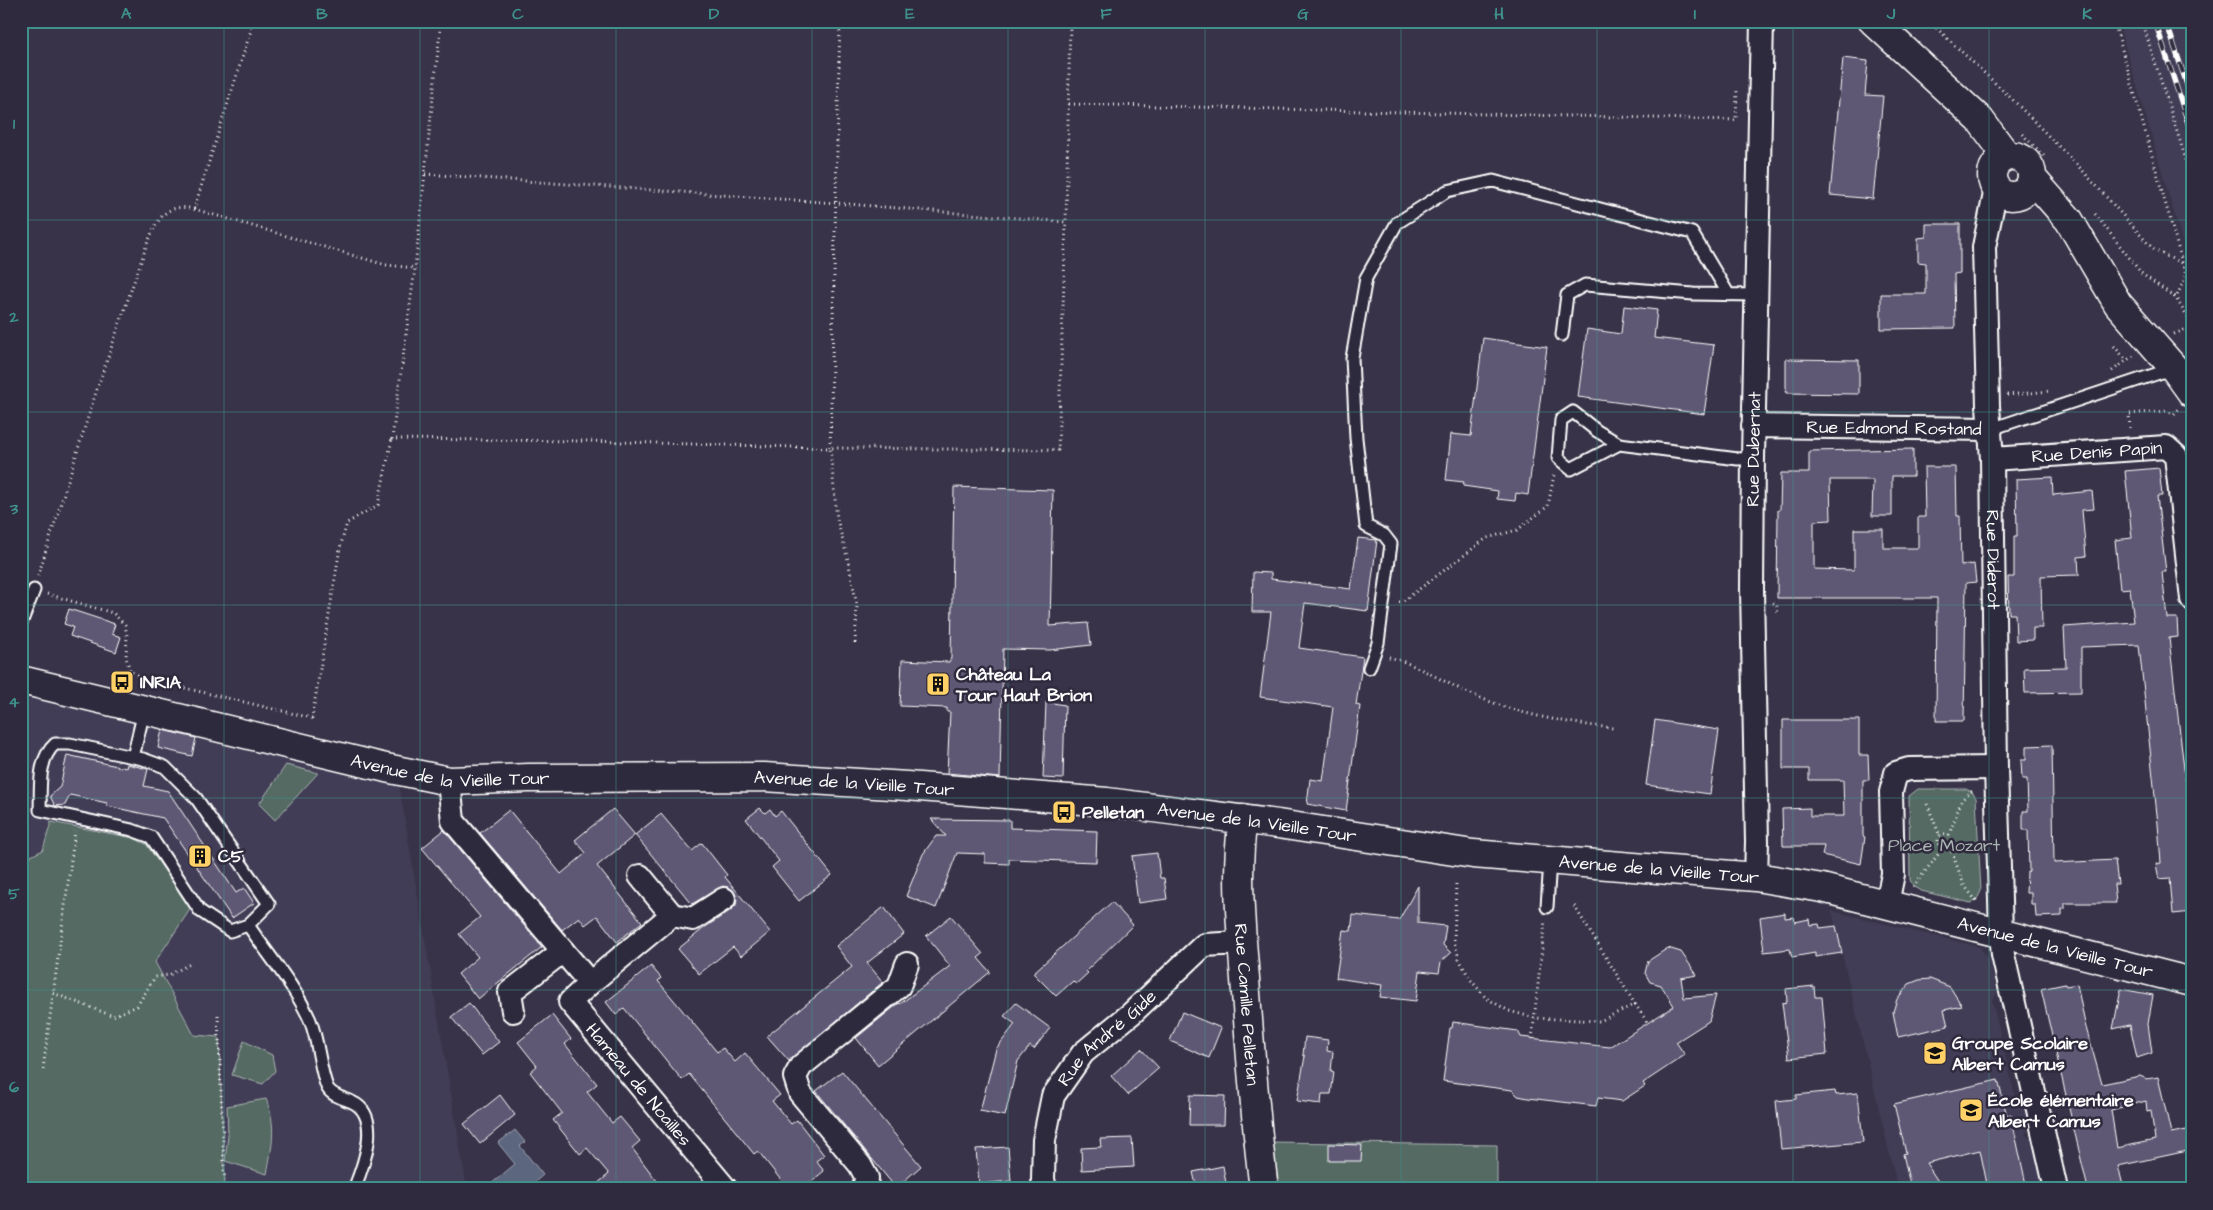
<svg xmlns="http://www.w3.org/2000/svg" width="2213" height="1210" font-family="'Architects Daughter',sans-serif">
<rect width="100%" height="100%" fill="#383348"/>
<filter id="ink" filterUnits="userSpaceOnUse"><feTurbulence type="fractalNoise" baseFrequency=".02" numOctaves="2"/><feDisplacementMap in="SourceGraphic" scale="10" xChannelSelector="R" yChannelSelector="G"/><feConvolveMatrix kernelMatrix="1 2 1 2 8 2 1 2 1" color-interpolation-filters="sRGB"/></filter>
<g filter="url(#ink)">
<path fill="#433e56" d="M 2118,21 L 2192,21 L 2192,274 Z
M 21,692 L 399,785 L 467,1189 L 21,1189 Z
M 1832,911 L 1979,947 L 1989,959 L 1997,993 L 1992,1000 L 2017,1105 L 2024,1109 L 2028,1129 L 2025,1135 L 2031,1139 L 2043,1189 L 1898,1189 Z"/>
<path fill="#556a64" stroke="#aab4b2" d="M 286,765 L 318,773 L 275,820 L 259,804 Z
M 1918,789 L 1966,789 L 1972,792 L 1976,798 L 1981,891 L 1976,901 L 1971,903 L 1921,891 L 1914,887 L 1910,880 L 1909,796 Z
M 51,822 L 133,838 L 146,844 L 191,908 L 155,962 L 194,1035 L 219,1037 L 225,1189 L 21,1189 L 21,868 L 23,860 L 43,850 Z
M 244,1041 L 272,1055 L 275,1071 L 263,1084 L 232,1075 Z
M 266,1099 C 277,1126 272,1146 267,1174 L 225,1161 L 228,1135 L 227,1106 Z
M 1269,1142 L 1497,1145 L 1497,1189 L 1280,1189 Z"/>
<path fill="#5b667e" stroke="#9da3b2" d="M 515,1130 L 525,1142 L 520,1146 L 543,1175 L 527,1189 L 485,1189 L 515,1164 L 498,1143 Z"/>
<path fill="#5e5875" stroke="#fff" fill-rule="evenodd" d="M 1843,58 L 1868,61 L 1865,95 L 1883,96 L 1873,199 L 1830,195 Z
M 1926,224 L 1960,224 L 1960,273 L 1954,274 L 1955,328 L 1881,329 L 1881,294 L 1926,294 L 1926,263 L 1918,262 L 1918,238 L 1926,237 Z
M 1624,306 L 1657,310 L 1654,338 L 1714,345 L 1704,414 L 1578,397 L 1587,329 L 1621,334 Z
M 1483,338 L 1547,347 L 1528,495 L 1516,493 L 1515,501 L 1497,499 L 1498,491 L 1463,486 L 1464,482 L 1446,480 L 1451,434 L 1471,436 Z
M 1786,359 L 1859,360 L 1859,394 L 1786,393 Z
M 1913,449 L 1913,476 L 1892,476 L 1892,516 L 1872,516 L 1873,480 L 1830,480 L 1831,520 L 1814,521 L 1814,569 L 1854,570 L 1854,529 L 1883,529 L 1883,548 L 1918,548 L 1918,517 L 1925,517 L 1924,467 L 1956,467 L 1957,516 L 1960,516 L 1961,566 L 1974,564 L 1976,582 L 1966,583 L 1964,721 L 1936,721 L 1937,598 L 1777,598 L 1778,510 L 1780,510 L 1781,473 L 1809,473 L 1809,451 Z
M 2159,468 L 2162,496 L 2157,496 L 2166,572 L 2162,572 L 2167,618 L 2177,618 L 2178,637 L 2169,638 L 2192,838 L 2192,912 L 2173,914 L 2170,878 L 2159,879 L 2156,864 L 2161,863 L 2158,824 L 2139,645 L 2081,647 L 2081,692 L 2025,693 L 2024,668 L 2066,667 L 2064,627 L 2134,622 L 2130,588 L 2120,589 L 2115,540 L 2132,538 L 2125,471 Z
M 2052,477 L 2053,495 L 2092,491 L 2094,509 L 2082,510 L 2086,556 L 2078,557 L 2079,575 L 2041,576 L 2042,628 L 2033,628 L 2033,640 L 2016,641 L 2015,614 L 2009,614 L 2008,577 L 2014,577 L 2014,536 L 2017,536 L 2016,479 Z
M 954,487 L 1053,490 L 1050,626 L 1088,623 L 1091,645 L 1050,650 L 1003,649 L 1000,778 L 947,773 L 950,712 L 947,712 L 947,708 L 900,706 L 902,660 L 949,662 L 951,658 Z
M 1358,538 L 1377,540 L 1368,611 L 1305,603 L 1299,648 L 1363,657 L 1356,705 L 1360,706 L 1346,811 L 1307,804 L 1310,779 L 1323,781 L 1333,707 L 1260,697 L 1271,612 L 1252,612 L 1253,572 L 1271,573 L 1271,579 L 1351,589 Z
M 69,609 L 115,624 L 112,634 L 121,637 L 116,652 L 70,636 L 73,627 L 64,624 Z
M 1046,702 L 1065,705 L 1063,779 L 1043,778 Z
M 1655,720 L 1719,730 L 1710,794 L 1646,785 Z
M 1783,720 L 1859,720 L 1859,755 L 1868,755 L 1869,780 L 1863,780 L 1863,836 L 1865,837 L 1861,864 L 1822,855 L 1824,846 L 1783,846 L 1782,809 L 1810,808 L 1810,816 L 1844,816 L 1843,780 L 1809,780 L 1809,769 L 1783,769 Z
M 162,730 L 196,738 L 192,756 L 158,748 Z
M 2052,745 L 2054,863 L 2115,860 L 2118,884 L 2114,884 L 2116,903 L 2065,903 L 2065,909 L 2062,909 L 2062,916 L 2036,917 L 2035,904 L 2031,904 L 2031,893 L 2026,893 L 2027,872 L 2029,871 L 2028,830 L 2023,830 L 2023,811 L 2028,811 L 2027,779 L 2022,779 L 2021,760 L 2026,760 L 2026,746 Z
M 67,755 L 126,768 L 127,764 L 148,769 L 144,786 L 168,791 L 236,893 L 244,888 L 254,903 L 232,918 L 163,818 L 107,806 L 107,803 L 70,795 L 65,805 L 55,806 L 50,796 L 60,787 Z
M 760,808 L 765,813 L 770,809 L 775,816 L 781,811 L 832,875 L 799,901 L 772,867 L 779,861 L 746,819 Z
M 613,809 L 635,835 L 597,866 L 642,922 L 617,942 L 597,916 L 585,925 L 579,917 L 562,930 L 480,833 L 509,810 L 561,874 L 586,853 L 575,840 Z
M 661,814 L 692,851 L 702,843 L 727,875 L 725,877 L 770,932 L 741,956 L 733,947 L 699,974 L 678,949 L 704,928 L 731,910 L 736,905 L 737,898 L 730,888 L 723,886 L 692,904 L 635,835 Z
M 931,819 L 1010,820 L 1010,828 L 1097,831 L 1096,862 L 1009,859 L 1009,864 L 985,863 L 985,854 L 957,853 L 936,908 L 906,896 L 923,854 L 936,836 L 946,836 Z
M 444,830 L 542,947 L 478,999 L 458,974 L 478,957 L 459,934 L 480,917 L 422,848 Z
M 1157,853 L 1160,878 L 1164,878 L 1167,899 L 1138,903 L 1132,856 Z
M 1418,886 L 1418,923 L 1446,926 L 1443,945 L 1451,953 L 1441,962 L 1439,973 L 1420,971 L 1416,1001 L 1380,997 L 1382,985 L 1336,978 L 1343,930 L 1351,931 L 1353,915 L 1399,920 Z
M 1112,902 L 1133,925 L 1086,971 L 1088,973 L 1076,984 L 1073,981 L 1056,996 L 1033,973 Z
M 884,907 L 904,934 L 867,963 L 883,982 L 789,1061 L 767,1036 L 852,967 L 836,946 Z
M 1785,913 L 1785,918 L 1794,917 L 1795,922 L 1809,919 L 1810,925 L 1819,924 L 1820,928 L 1836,926 L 1842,953 L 1815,957 L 1815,953 L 1792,957 L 1790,949 L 1764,952 L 1760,917 Z
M 951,916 L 983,954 L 978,958 L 990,972 L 878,1065 L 856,1038 L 899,1003 L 900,1004 L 950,966 L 926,936 Z
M 1668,948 L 1681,952 L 1697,975 L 1681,978 L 1684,998 L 1716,995 L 1709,1021 L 1676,1042 L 1685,1055 L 1643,1083 L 1645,1086 L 1622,1101 L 1598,1098 L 1596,1106 L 1528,1098 L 1518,1096 L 1512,1090 L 1443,1081 L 1450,1028 L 1452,1028 L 1453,1022 L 1518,1031 L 1521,1037 L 1610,1047 L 1674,1006 L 1661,985 L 1650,982 L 1645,973 L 1648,961 Z
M 651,966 L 661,978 L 658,981 L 717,1052 L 723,1048 L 735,1062 L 745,1053 L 780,1095 L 772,1101 L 791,1124 L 797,1120 L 824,1155 L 816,1161 L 824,1171 L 802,1189 L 788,1189 L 758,1151 L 754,1154 L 689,1074 L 682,1080 L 624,1008 L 616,1015 L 606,1002 Z
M 1930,979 L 1950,987 L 1962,1006 L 1944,1010 L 1948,1026 L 1898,1037 L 1893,1012 L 1897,999 L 1909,984 L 1919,980 Z
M 2065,984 L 2066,986 L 2077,984 L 2085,1024 L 2102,1084 L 2140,1076 L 2147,1079 L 2158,1077 L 2171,1133 L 2192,1129 L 2192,1150 L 2118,1166 L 2124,1189 L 2088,1189 L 2041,989 ZM 2146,1101 L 2147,1111 L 2151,1110 L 2155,1140 L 2117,1148 L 2111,1110 Z
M 1814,986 L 1815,997 L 1822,997 L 1827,1054 L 1789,1058 L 1782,1003 L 1787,1002 L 1786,989 Z
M 2121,989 L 2153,995 L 2148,1024 L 2152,1053 L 2137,1058 L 2130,1025 L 2113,1029 Z
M 469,1003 L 499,1042 L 482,1055 L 451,1017 Z
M 1016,1003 L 1050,1028 L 1034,1049 L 1030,1046 L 1018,1061 L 1005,1116 L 980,1111 L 996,1049 L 1015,1024 L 1004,1016 Z
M 1182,1012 L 1221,1028 L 1209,1058 L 1170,1041 Z
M 552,1015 L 571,1039 L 565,1044 L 597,1084 L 587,1092 L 612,1123 L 620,1117 L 640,1141 L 632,1148 L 663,1189 L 591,1189 L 609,1174 L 587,1148 L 580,1154 L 553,1120 L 562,1113 L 530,1072 L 537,1066 L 518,1042 Z
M 1305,1037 L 1328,1040 L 1327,1051 L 1333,1052 L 1331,1071 L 1334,1072 L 1331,1094 L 1322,1094 L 1321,1104 L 1297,1101 L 1305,1056 L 1303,1055 Z
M 1141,1049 L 1159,1068 L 1128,1095 L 1111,1076 Z
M 842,1071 L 921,1166 L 896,1188 L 816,1091 Z
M 1998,1080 L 2007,1116 L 2011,1115 L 2027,1189 L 1988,1189 L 1980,1150 L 1926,1163 L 1943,1189 L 1911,1189 L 1903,1154 L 1906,1153 L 1894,1104 Z
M 1835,1091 L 1836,1095 L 1858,1093 L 1863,1142 L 1781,1149 L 1776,1101 L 1796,1099 L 1796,1095 Z
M 500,1095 L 515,1115 L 480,1144 L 464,1124 Z
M 1190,1095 L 1225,1096 L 1224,1125 L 1189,1125 Z
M 1132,1138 L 1134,1167 L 1082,1170 L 1081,1148 L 1101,1147 L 1100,1139 Z
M 1329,1144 L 1362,1145 L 1361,1161 L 1329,1161 Z
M 1008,1147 L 1011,1181 L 979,1184 L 976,1149 Z
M 1223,1166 L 1227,1189 L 1197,1189 L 1193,1172 Z"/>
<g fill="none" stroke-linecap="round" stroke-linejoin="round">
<g stroke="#fff" stroke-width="15">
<path id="lane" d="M 1562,335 L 1567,295 L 1585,285 L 1693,294 L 1756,295
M 1991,429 L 2174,368
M 1619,444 L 1571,469 L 1558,458 L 1561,420 L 1573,412 L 1597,431 L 1619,444 L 1738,459 L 1753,458
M 21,623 L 34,590
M 1369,668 L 1378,643 L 1391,544 L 1384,535 L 1366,526 L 1356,438 L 1352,358 L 1366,278 L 1397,223 L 1447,191 L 1493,181 L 1692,233 L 1729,295
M 55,744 L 70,744 L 143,759 L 165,767 L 196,798 L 269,904 L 248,925 L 230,931 L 200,911 L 151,837 L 132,830 L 40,810 C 41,788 37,760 55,744 Z
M 133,757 L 144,711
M 1547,907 L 1550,860
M 248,925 C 269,956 295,986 310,1020 C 319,1042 319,1067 327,1087 C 331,1096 343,1098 352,1102 C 383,1116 363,1167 354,1189"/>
</g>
<g stroke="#fff" stroke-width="26">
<g id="street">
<path id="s1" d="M 1996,189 L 1984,247 L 1988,406 L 1992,459 L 1996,768 L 2001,933 L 2003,955 L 2056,1189"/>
<path id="s2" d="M 1753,426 L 1991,429"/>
<path id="s3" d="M 1992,459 L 2166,447 L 2176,456 L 2192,599"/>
<path d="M 449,781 L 453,821 L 590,983"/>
<path id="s4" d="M 640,876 L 672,915 L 590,983 L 570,1002 L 726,1189"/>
<path id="s5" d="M 1756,877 L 1757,842 L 1752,590 L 1753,458 L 1762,21"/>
<path d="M 1887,904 L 1893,874 L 1891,792 L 1896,773 L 1909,769 L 1996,768"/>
<path d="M 672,915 L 693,919 L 724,899"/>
<path d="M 513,1011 L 510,992 L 563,951"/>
<path d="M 863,1189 L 867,1178 L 860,1165 L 800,1093 L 795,1077 L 801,1066 L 899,986 L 907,964"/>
<path id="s6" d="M 1045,1189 L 1043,1179 L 1044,1140 L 1053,1096 L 1083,1053 L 1132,1013 L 1204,945 L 1242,943"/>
</g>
</g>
<g stroke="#fff" stroke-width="31">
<g id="secondary">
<path d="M 1873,21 L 1980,120 L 2007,156"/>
<circle cx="2012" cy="176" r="20"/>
<path d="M 2032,178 L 2069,220 L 2118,304 L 2174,368 L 2192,393"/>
<path id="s7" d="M 21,680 L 386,768 L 449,781 L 529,778 L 764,777 L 907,786 L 1107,802 L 1278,824 L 1473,854 L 1756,877 L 1822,888 L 2192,982"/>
<path id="s8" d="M 1243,819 C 1235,871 1241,927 1245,979 C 1250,1049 1255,1119 1264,1189"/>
</g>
</g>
<path stroke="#fff" stroke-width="3" stroke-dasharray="1 4" stroke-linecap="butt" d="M 441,21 L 415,268 L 392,439 L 587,441 L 830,448 L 840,21
M 1929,21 L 2012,99 L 2083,171 L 2154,250 L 2183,264
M 2114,21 L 2186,276 L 2176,298
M 2142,21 L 2192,179
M 1069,104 L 1736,120 L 1737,89
M 2022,134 L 2046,158
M 425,174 L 836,203 L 1066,222 L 1070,21
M 194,209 L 386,265 L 415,268
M 2095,214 L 2142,274 L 2176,298 L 2192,325
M 2174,334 L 2192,327
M 2114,346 L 2127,361
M 2112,371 L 2133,356
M 2007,395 L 2051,391
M 2130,428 L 2129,414 L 2166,411 L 2174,414 L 2179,409
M 38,576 L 96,392 L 147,244 C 157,220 165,202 194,209 L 254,21
M 47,594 L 113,613 L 125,625 L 127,636 L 126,657 L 130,671 L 142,678 L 312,718 L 340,548 L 347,523 L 378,505 L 392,439
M 1399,602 L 1402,602 L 1487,538 L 1517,530 L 1548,506 L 1554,475
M 1773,603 L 1777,605 L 1778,615
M 855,643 L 857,606 L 848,560 L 837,519 L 830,448 L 1058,450 L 1066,222
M 1389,657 C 1417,664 1448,685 1476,696 C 1520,715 1566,723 1613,728
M 1927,804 L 1940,836
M 21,830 L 31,820
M1938 841a7 7 0 1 1 14 0a7 7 0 1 1-14 0Z
M 1949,835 L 1962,799 L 1975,789
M 1950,847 L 1964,885 L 1977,902
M 1456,884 L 1454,941 L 1459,959 L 1470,979 L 1486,998 L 1509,1011 L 1535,1018 L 1600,1021 L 1635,1004 L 1573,904
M 1913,887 L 1943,848
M 53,993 L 113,1016 L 137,1006 L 155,977 L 169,975 L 190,964
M 1635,1004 L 1648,1023
M 218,1015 L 225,1189
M 1532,1039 L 1545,920
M 43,1069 L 75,831"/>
<use href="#lane" stroke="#2f2a3d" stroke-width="11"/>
<use href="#street" stroke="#2f2a3d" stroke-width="22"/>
<use href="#secondary" stroke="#2f2a3d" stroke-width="28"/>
<g stroke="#fff" stroke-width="5.5">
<path id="rail" d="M 2155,21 L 2192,135
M 2166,21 L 2192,100"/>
</g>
<use href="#rail" stroke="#2f2a3d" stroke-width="4" stroke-dasharray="11" stroke-linecap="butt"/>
</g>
</g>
<path fill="none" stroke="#3f918b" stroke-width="1" stroke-opacity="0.55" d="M 224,21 L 224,1189M 420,21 L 420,1189M 616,21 L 616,1189M 812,21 L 812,1189M 1008,21 L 1008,1189M 1205,21 L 1205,1189M 1401,21 L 1401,1189M 1597,21 L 1597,1189M 1793,21 L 1793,1189M 1989,21 L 1989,1189M 21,220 L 2192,220M 21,412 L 2192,412M 21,605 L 2192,605M 21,798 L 2192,798M 21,990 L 2192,990"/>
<defs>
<g id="bus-square" transform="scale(1.25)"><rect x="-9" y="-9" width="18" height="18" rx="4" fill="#ffd166" stroke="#2f2a3d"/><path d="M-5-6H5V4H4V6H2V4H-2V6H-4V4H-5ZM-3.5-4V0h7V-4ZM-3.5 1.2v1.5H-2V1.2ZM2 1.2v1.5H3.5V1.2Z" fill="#111"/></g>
<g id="building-square" transform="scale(1.25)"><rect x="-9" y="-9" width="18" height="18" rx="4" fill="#ffd166" stroke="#2f2a3d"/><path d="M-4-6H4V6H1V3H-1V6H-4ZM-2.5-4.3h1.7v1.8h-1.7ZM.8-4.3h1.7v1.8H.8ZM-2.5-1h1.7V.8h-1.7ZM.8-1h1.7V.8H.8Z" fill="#111"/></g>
<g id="school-square" transform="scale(1.25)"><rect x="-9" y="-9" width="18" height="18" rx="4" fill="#ffd166" stroke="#2f2a3d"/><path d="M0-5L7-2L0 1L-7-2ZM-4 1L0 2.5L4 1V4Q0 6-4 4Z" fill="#111"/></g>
</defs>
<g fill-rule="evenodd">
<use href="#bus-square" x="122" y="682"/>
<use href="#building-square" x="938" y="684"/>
<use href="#bus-square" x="1064" y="812"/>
<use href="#building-square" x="200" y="856"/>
<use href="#school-square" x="1935" y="1053"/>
<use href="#school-square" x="1971" y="1110"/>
</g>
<g text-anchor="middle" stroke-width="5" stroke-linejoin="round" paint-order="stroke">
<g font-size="18" fill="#fff" stroke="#2f2a3d">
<text dy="6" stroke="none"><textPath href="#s2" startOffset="141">Rue Edmond Rostand</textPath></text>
<text dy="6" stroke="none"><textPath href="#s5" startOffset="428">Rue Dubernat</textPath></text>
<text dy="6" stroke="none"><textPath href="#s3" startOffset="105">Rue Denis Papin</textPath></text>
<text dy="6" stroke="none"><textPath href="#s1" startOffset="372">Rue Diderot</textPath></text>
<text dy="6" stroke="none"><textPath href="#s7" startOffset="440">Avenue de la Vieille Tour</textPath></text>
<text dy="6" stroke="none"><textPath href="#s7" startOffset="845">Avenue de la Vieille Tour</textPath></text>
<text dy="6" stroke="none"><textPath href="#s7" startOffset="1250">Avenue de la Vieille Tour</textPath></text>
<text dy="6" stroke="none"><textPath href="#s7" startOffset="1655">Avenue de la Vieille Tour</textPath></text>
<text dy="6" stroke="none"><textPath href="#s7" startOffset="2060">Avenue de la Vieille Tour</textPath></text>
<text dy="6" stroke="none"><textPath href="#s8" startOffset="186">Rue Camille Pelletan</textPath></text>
<text dy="6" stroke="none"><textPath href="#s6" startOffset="174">Rue André Gide</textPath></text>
<text dy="6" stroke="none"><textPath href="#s4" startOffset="292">Hameau de Noailles</textPath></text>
</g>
<g font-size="18" font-weight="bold" fill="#fff" stroke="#2f2a3d" text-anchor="start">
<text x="956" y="680">Château La<tspan x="956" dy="21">Tour Haut Brion</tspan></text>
<text x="140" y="688">INRIA</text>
<text x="1082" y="818">Pelletan</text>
<text x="218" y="862">C5</text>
<text x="1952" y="1049">Groupe Scolaire<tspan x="1952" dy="21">Albert Camus</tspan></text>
<text x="1988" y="1106">École élémentaire<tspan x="1988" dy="21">Albert Camus</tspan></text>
</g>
<g font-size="18" fill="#aab4b2" stroke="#2f2a3d">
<text x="1944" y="851">Place Mozart</text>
</g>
</g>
<rect width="2213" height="1210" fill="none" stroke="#2f2a3d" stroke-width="55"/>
<rect x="28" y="28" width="2158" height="1154" fill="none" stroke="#3f918b" stroke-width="2"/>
<g font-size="16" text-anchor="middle" font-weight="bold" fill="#3f918b">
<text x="126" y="19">A</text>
<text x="322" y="19">B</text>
<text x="518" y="19">C</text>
<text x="714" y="19">D</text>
<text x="910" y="19">E</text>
<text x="1106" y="19">F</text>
<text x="1303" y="19">G</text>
<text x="1499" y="19">H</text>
<text x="1695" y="19">I</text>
<text x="1891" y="19">J</text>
<text x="2087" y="19">K</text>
<text x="14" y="129">1</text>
<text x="14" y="322">2</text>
<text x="14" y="514">3</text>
<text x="14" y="707">4</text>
<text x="14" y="899">5</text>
<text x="14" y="1092">6</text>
</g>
</svg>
